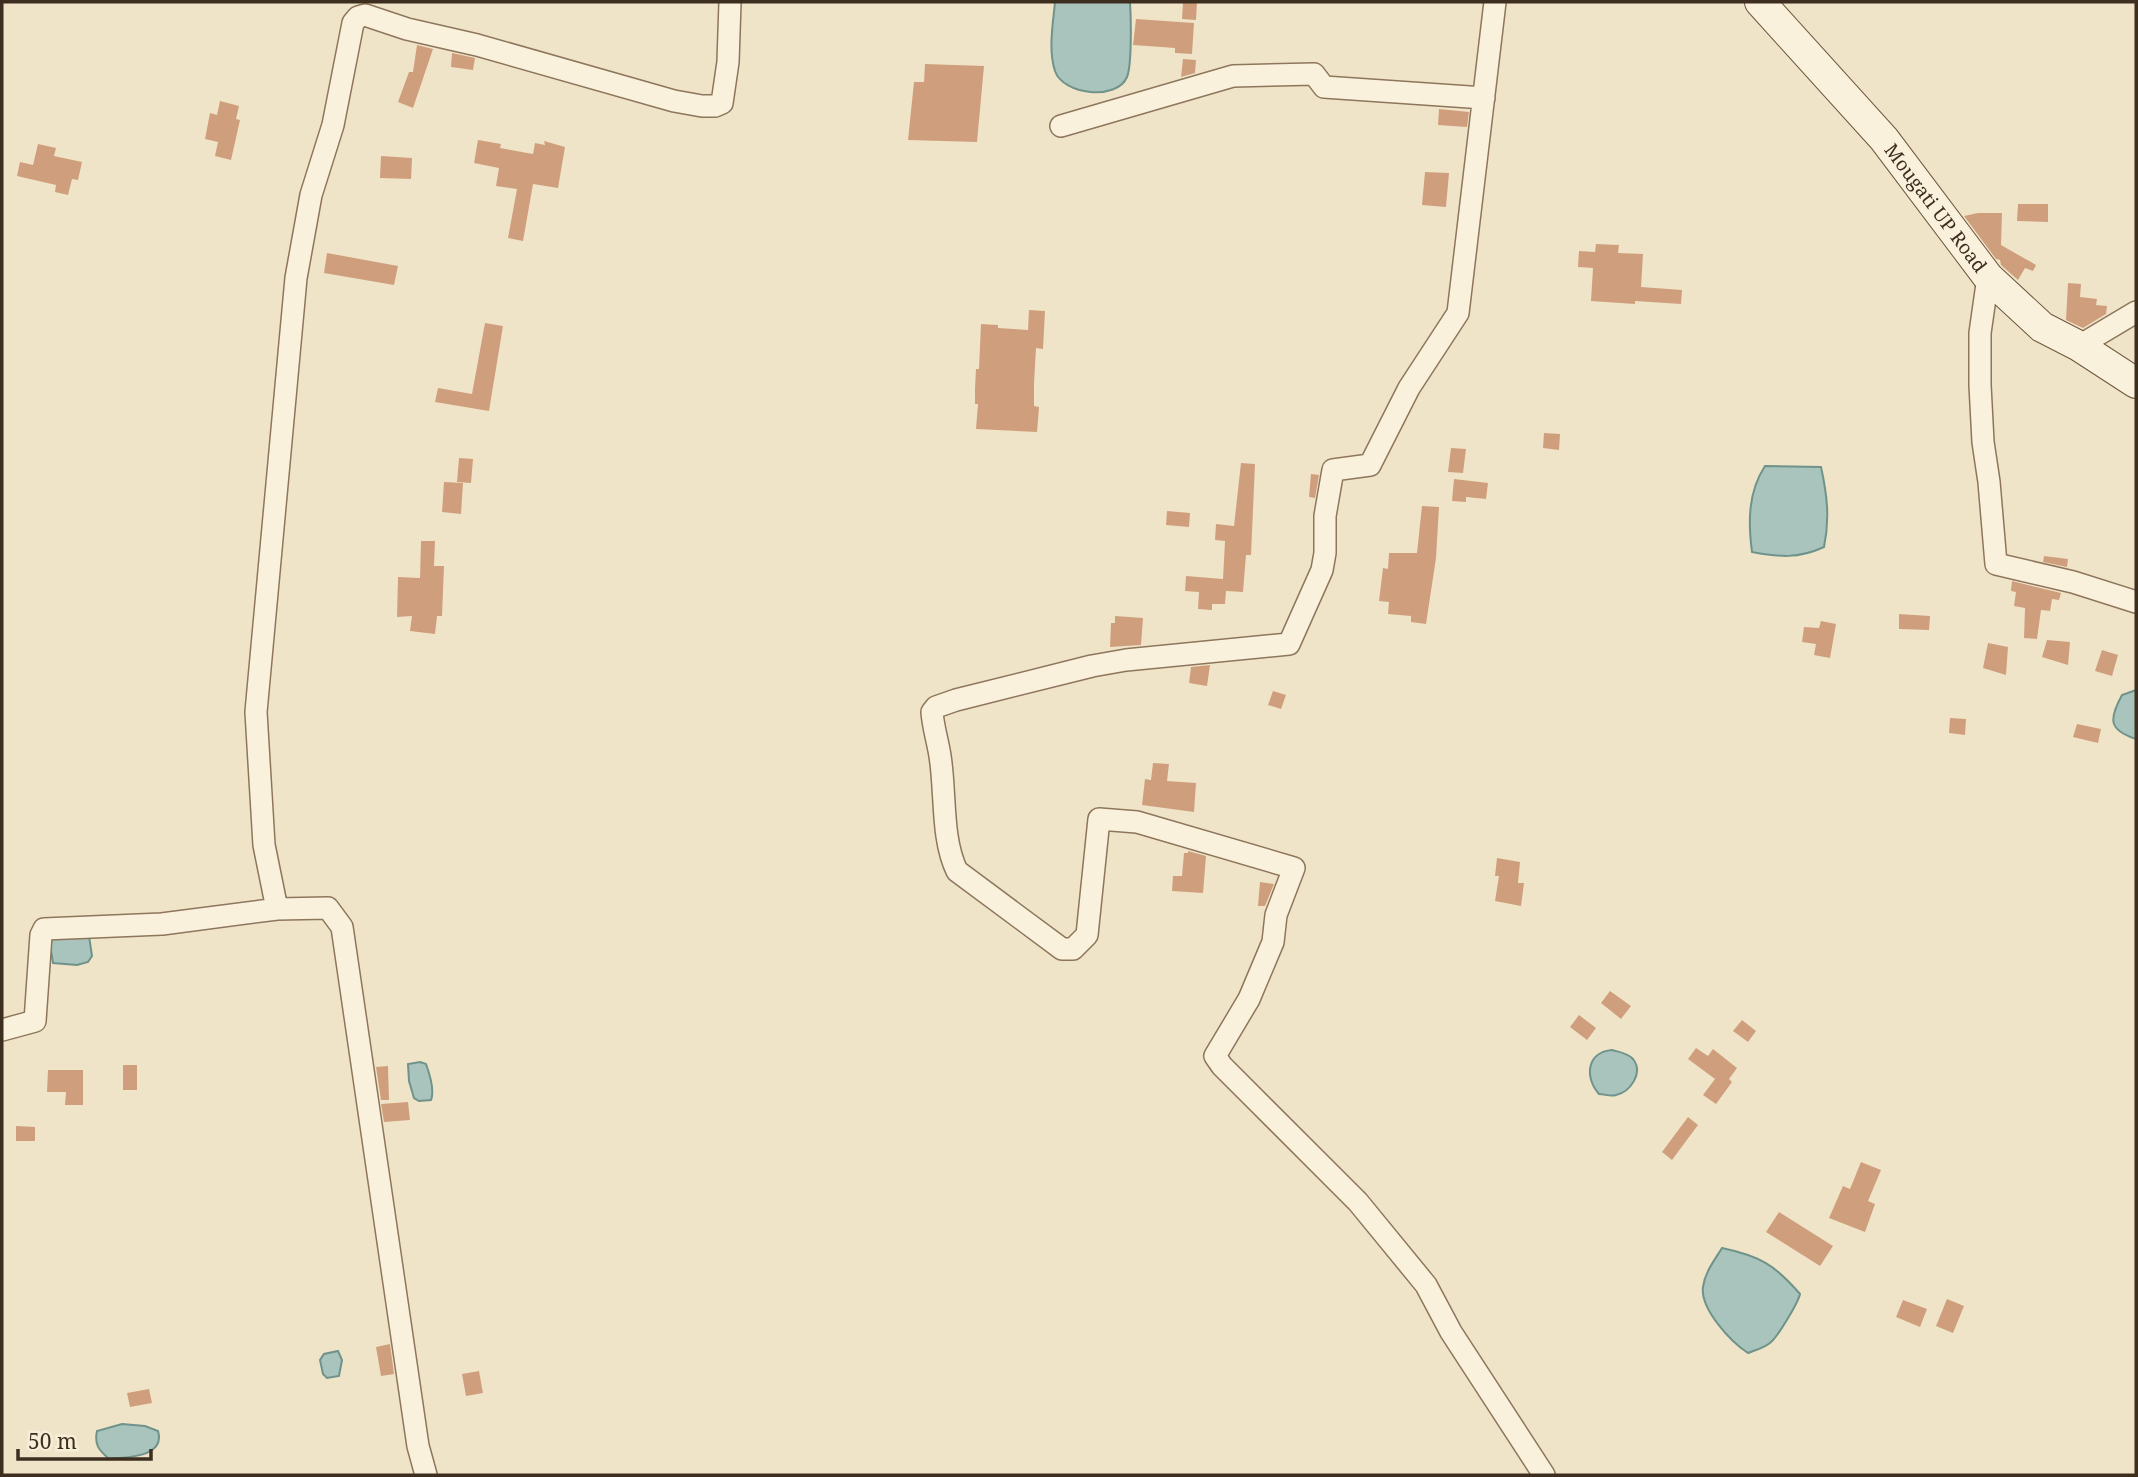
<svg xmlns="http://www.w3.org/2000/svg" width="2138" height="1477" font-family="'Noto Serif',serif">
<rect width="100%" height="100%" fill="#f0e4c8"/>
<path fill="#a9c4bc" stroke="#6f938a" stroke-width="2" d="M 1055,2 L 1130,2 C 1131,17 1132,65 1127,77 C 1117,101 1063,95 1055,71 C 1048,50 1053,24 1055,2 Z
M 1765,466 L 1821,467 C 1827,494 1830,519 1824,547 C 1798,559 1779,557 1752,552 C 1748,522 1748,492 1765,466 Z
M 2136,690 L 2136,739 C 2108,730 2109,719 2122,695 Z
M 89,936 L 92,956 L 88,962 L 77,965 L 53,963 L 49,938 Z
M 1612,1050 C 1619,1052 1628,1053 1633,1059 C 1644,1073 1630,1092 1616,1095 C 1610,1097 1605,1094 1599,1094 C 1584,1077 1587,1052 1612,1050 Z
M 420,1062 L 426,1064 C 430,1075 435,1090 431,1100 L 419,1101 L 414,1098 L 409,1081 L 408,1064 Z
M 1722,1248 C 1760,1256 1775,1265 1800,1294 C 1798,1303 1777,1338 1770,1343 C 1764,1348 1755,1350 1748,1353 C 1731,1342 1700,1309 1703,1287 C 1705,1272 1714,1261 1722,1248 Z
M 338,1351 L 342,1360 L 339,1376 L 327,1378 L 323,1374 L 320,1360 L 324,1354 Z
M 122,1424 L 145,1426 L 158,1431 C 166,1458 125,1457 109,1459 C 99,1450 94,1445 97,1431 Z"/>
<path fill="#cf9f7d" d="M 1183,2 L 1197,2 L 1196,20 L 1182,19 Z
M 1136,19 L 1194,23 L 1192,54 L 1175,53 L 1175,48 L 1133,45 Z
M 417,45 L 433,49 L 413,108 L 398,102 L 409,72 L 413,72 Z
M 452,53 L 475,58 L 473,70 L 451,67 Z
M 1183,59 L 1196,60 L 1195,73 L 1181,77 Z
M 925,64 L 984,66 L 977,142 L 908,140 L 914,82 L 924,82 Z
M 220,101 L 239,106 L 236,119 L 240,120 L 231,160 L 215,156 L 218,142 L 205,139 L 210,113 L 217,115 Z
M 1439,109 L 1469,112 L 1467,127 L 1438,125 Z
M 478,140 L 501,144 L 500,148 L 533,154 L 535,143 L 545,145 L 544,141 L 565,147 L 558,188 L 533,184 L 523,241 L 508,238 L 517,189 L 496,186 L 499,168 L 474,163 Z
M 38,144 L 56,148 L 54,156 L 82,162 L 78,180 L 72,179 L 68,195 L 55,192 L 56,185 L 17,176 L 20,162 L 33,165 Z
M 381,156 L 412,158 L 411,179 L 380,178 Z
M 1425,172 L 1449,173 L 1446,207 L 1422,205 Z
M 2018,204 L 2048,204 L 2048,222 L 2017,221 Z
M 1978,213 L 2002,213 L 2001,245 L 2036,265 L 2033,271 L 2025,268 L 2018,280 L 2001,265 L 2000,260 L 1996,259 L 1964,216 Z
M 1596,244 L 1619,245 L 1618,253 L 1643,254 L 1641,287 L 1682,290 L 1681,304 L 1635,301 L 1635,304 L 1591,301 L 1593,268 L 1578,267 L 1579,251 L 1595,252 Z
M 327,253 L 398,266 L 394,285 L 324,273 Z
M 2068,283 L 2081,284 L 2080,297 L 2097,299 L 2096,305 L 2107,306 L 2106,314 L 2083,328 L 2066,320 Z
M 1029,310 L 1045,311 L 1043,349 L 1036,348 L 1034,384 L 1034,406 L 1039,407 L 1037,432 L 976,429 L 978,404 L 975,404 L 975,388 L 976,369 L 979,369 L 981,324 L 998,325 L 998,328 L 1028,330 Z
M 485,323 L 503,326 L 489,411 L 435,402 L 438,388 L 472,394 Z
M 1544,433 L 1560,434 L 1559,450 L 1543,448 Z
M 1451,448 L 1466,449 L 1463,473 L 1448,472 Z
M 459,458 L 473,459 L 471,483 L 457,482 Z
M 1241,463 L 1255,464 L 1251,555 L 1246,555 L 1243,592 L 1226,591 L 1225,604 L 1212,604 L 1212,610 L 1198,609 L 1199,592 L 1185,591 L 1186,576 L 1223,579 L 1225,541 L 1215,540 L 1216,524 L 1234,526 Z
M 1311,474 L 1319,475 L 1315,498 L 1309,497 Z
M 1454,479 L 1488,483 L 1486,499 L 1466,497 L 1466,502 L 1452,501 Z
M 444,482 L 463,483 L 461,514 L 442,512 Z
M 1422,506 L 1439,507 L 1436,558 L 1426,624 L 1411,622 L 1411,616 L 1388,614 L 1389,602 L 1379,601 L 1383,568 L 1388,569 L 1389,553 L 1417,553 Z
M 1167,511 L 1190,513 L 1189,527 L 1166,525 Z
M 421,541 L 435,541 L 434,566 L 444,566 L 442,616 L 437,616 L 435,634 L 410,631 L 412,616 L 397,617 L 398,577 L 420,578 Z
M 2044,556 L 2068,559 L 2067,567 L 2043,562 Z
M 2012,581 L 2061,593 L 2059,600 L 2052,599 L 2050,611 L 2041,610 L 2037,639 L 2024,638 L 2025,608 L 2014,606 L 2016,592 L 2011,591 Z
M 1899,614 L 1930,616 L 1929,630 L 1899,629 Z
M 1115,616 L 1143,618 L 1141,645 L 1110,647 L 1111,623 L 1115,623 Z
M 1821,621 L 1836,624 L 1830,658 L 1814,655 L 1816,644 L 1802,642 L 1804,627 L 1819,628 Z
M 2047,640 L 2070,642 L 2068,665 L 2042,657 Z
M 1988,643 L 2008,647 L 2006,675 L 1983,668 Z
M 2102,650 L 2118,655 L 2112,676 L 2095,671 Z
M 1210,665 L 1207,686 L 1189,683 L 1191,667 Z
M 1273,691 L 1286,695 L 1281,709 L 1268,705 Z
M 1950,718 L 1966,719 L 1965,735 L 1949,733 Z
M 2077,724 L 2101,729 L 2098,743 L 2073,737 Z
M 1153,763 L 1169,764 L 1167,781 L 1196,783 L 1194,812 L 1142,805 L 1145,779 L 1151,780 Z
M 1188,851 L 1206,856 L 1203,893 L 1172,891 L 1173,876 L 1182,876 L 1184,853 L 1188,853 Z
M 1497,858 L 1520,862 L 1518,883 L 1524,883 L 1521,906 L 1495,901 L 1499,876 L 1495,876 Z
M 1260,882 L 1274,884 L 1265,906 L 1258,906 Z
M 1610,991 L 1631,1006 L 1621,1019 L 1601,1003 Z
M 1579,1015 L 1596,1028 L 1587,1040 L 1570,1027 Z
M 1742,1020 L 1756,1031 L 1748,1042 L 1733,1031 Z
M 1696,1048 L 1708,1056 L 1713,1049 L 1737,1068 L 1729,1079 L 1732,1082 L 1716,1104 L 1703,1095 L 1715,1079 L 1688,1059 Z
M 123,1065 L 137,1065 L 137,1090 L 123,1090 Z
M 388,1066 L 389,1100 L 381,1100 L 376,1067 Z
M 48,1070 L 83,1070 L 83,1105 L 65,1105 L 66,1092 L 47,1092 Z
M 408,1102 L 410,1120 L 384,1122 L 381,1104 Z
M 1688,1117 L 1698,1125 L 1672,1160 L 1662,1152 Z
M 16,1126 L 35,1127 L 35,1141 L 16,1141 Z
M 1861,1162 L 1881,1170 L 1868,1201 L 1875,1204 L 1865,1232 L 1829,1218 L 1843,1186 L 1850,1189 Z
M 1779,1212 L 1833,1246 L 1820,1266 L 1766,1232 Z
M 1947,1299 L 1964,1306 L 1953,1333 L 1936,1326 Z
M 1903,1300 L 1927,1309 L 1920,1327 L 1896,1317 Z
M 390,1344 L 394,1374 L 381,1376 L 376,1347 Z
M 479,1371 L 483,1393 L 466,1396 L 462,1374 Z
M 149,1389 L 152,1403 L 130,1407 L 127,1393 Z"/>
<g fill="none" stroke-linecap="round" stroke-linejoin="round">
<g stroke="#8d765c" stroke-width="24">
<path id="street" d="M 1495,2 L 1458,313 L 1409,388 L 1370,465 L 1333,470 L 1325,516 L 1325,553 L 1322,570 L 1289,644 L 1126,660 L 1092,666 L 956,700 L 936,707 L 932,712 C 933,727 938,742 940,756 C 946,793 941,838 957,871 L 1062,949 L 1073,949 L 1087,935 L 1099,819 L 1137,822 L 1294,868 L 1276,915 L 1273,942 L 1249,999 L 1215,1056 L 1222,1066 L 1358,1202 L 1426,1285 L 1451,1332 L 1544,1475
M 1061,126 L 1233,76 L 1314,74 L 1324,87 L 1484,98
M 1988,277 L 1980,333 L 1980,385 L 1983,442 L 1989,482 L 1996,564 L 2073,582 L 2136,602
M 2079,346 L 2136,312
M 277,909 L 264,845 L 256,712 L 296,278 L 311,195 L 333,125 L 353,23 L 358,17 L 365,15 L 407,29 L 477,45 L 674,101 L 702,106 L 715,106 L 722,103 L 728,62 L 730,2
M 2,1030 L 35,1021 L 41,935 L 44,929 L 162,924 L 277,909 L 328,908 L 342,927 L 418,1446 L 426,1475"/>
</g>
<g stroke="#6f573f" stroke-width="32">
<g id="secondary">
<path id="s1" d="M 1760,2 L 1884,139 L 1988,277 L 2042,327 L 2079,346 L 2136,383"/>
</g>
</g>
<use href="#street" stroke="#faf1dc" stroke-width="21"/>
<use href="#secondary" stroke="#faf1dc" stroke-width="30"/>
</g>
<g text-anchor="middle" stroke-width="5" stroke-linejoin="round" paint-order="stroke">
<g font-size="19" fill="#3d2e20" stroke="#f7eed8">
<text dy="7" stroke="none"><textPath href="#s1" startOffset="271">Mougati UP Road</textPath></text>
</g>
</g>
<rect width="2138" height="1477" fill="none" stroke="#3d2e20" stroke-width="7"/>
<path d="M18 1449v10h133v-10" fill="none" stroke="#3d2e20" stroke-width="3.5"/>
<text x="28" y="1449" font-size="21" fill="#3d2e20" stroke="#f7eed8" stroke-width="5" paint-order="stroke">50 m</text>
</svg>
